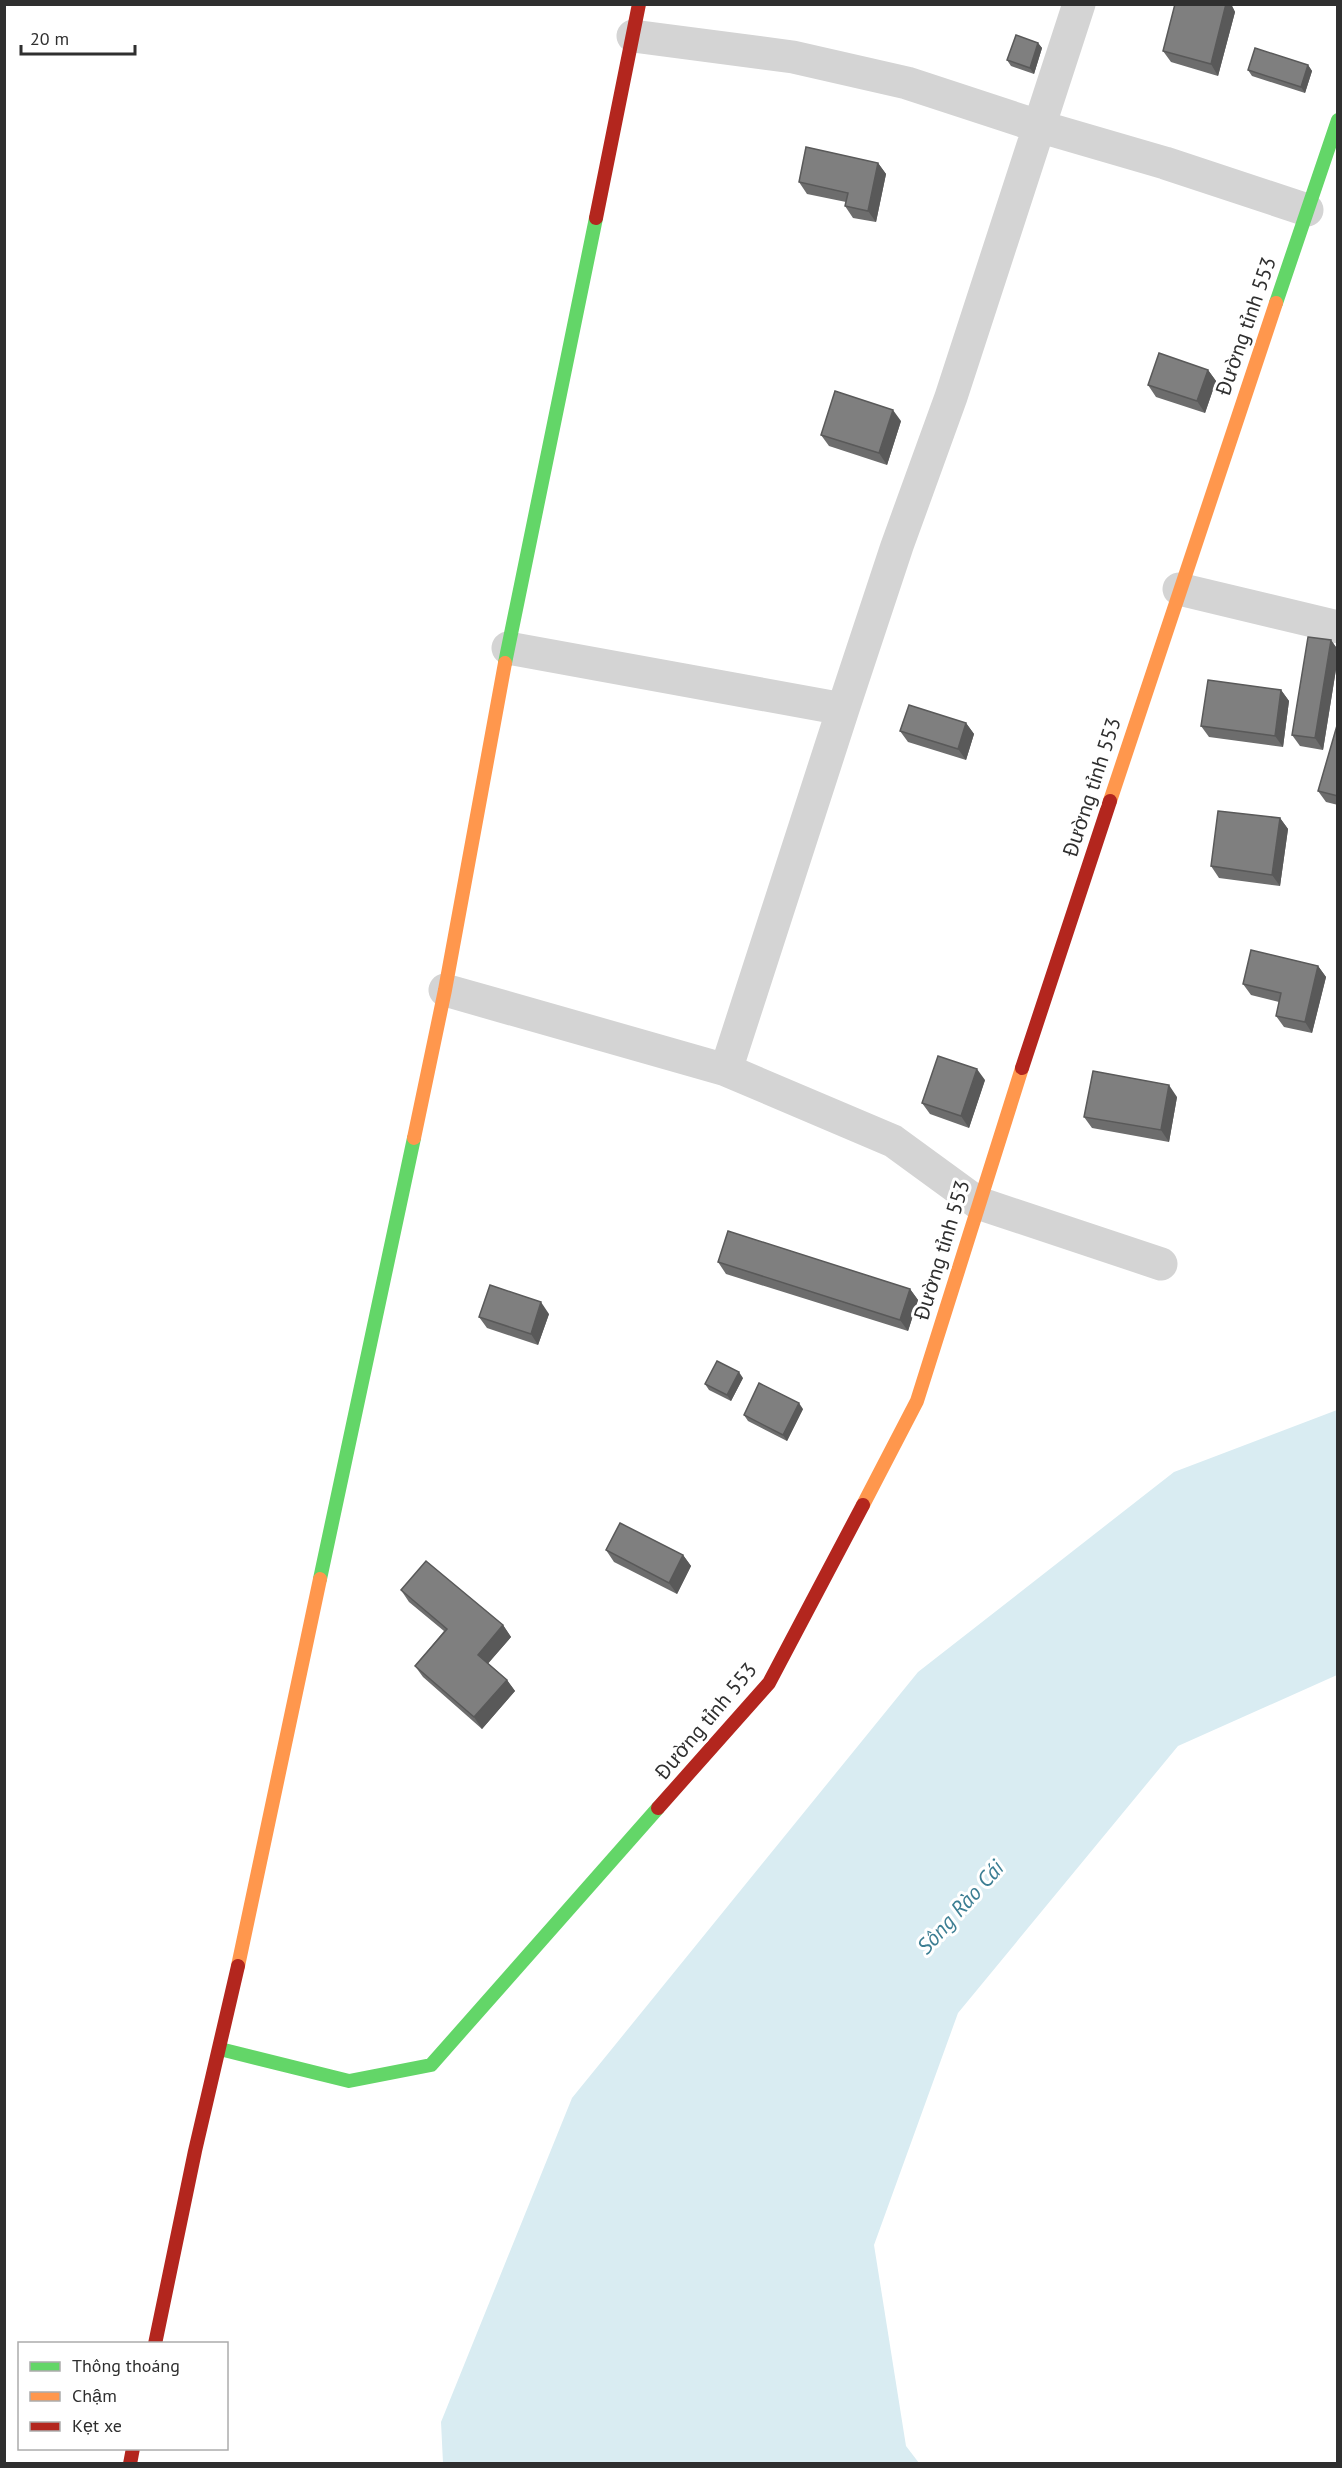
<svg xmlns="http://www.w3.org/2000/svg" width="1342" height="2468" font-family="'PT Sans',sans-serif">
<rect width="100%" height="100%" fill="#fff"/>
<path fill="#d9ecf2" d="M 1337,1410 L 1337,1675 L 1178,1746 L 958,2013 L 874,2245 L 906,2446 L 919,2463 L 443,2463 L 441,2422 L 572,2098 L 918,1672 L 1174,1472 Z"/>
<g fill="none" stroke-linecap="round" stroke-linejoin="round">
<path stroke="#d4d4d4" stroke-width="33" d="M 633,36 L 793,57 L 907,83 L 1038,126 L 1165,163 L 1307,210
M 1179,589 L 1338,627
M 508,648 L 843,709
M 445,990 L 726,1070 L 893,1141 L 978,1203 L 1161,1264
M 726,1070 L 843,709 L 897,546 L 951,397 L 1079,4"/>
<path stroke="#63d668" stroke-width="14" d="M 1276,303 L 1338,120
M 505,663 L 596,218
M 320,1579 L 414,1138
M 220,2049 L 349,2081 L 431,2065 L 658,1808"/>
<path stroke="#ff974d" stroke-width="14" d="M 1110,801 L 1276,303
M 414,1138 L 445,990 L 505,663
M 863,1505 L 917,1401 L 1022,1068
M 238,1966 L 320,1579"/>
<path stroke="#b3261e" stroke-width="14" d="M 596,218 L 639,4
M 1022,1068 L 1110,801
M 658,1808 L 769,1683 L 863,1505
M 155,2344 L 195,2151 L 238,1966
M 130,2464 L 133,2448"/>
</g>
<path fill="#6d6d6d" d="M 1175,4 L 1231,4 L 1235,12 L 1218,76 L 1171,62 L 1163,51 Z
M 1038,43 L 1042,48 L 1034,74 L 1011,66 L 1007,60 Z
M 1308,65 L 1312,71 L 1305,93 L 1252,76 L 1248,70 Z
M 878,163 L 886,174 L 876,222 L 853,218 L 845,206 L 846,202 L 807,194 L 799,182 Z
M 1208,370 L 1216,381 L 1205,413 L 1156,397 L 1148,385 Z
M 901,421 L 887,465 L 829,446 L 821,435 Z
M 1331,640 L 1338,650 L 1338,657 L 1323,750 L 1300,746 L 1292,735 Z
M 1281,690 L 1289,701 L 1283,747 L 1209,737 L 1201,726 Z
M 1338,722 L 1338,805 L 1326,802 L 1318,791 Z
M 966,723 L 974,734 L 966,760 L 908,742 L 900,731 Z
M 1280,818 L 1288,829 L 1280,886 L 1219,878 L 1211,866 Z
M 1318,966 L 1326,977 L 1312,1033 L 1284,1027 L 1276,1016 L 1279,1002 L 1251,995 L 1243,984 Z
M 985,1080 L 969,1128 L 930,1114 L 922,1103 Z
M 1177,1097 L 1169,1142 L 1092,1128 L 1084,1117 Z
M 718,1262 L 910,1289 L 918,1300 L 908,1331 L 726,1274 Z
M 549,1314 L 538,1345 L 487,1328 L 479,1317 Z
M 743,1378 L 731,1401 L 709,1390 L 705,1384 Z
M 803,1409 L 787,1441 L 748,1421 L 744,1415 Z
M 606,1550 L 683,1555 L 691,1566 L 677,1594 L 614,1562 Z
M 401,1590 L 503,1625 L 511,1637 L 488,1663 L 507,1680 L 515,1691 L 482,1729 L 423,1677 L 415,1666 L 444,1631 L 409,1602 Z"/>
<path fill="#595959" d="M 1226,4 L 1231,4 L 1235,12 L 1218,76 L 1211,64 Z
M 1038,43 L 1042,48 L 1034,74 L 1030,68 Z
M 1308,65 L 1312,71 L 1305,93 L 1301,87 Z
M 878,163 L 886,174 L 876,222 L 868,211 Z
M 1208,370 L 1216,381 L 1205,413 L 1197,401 Z
M 893,410 L 901,421 L 887,465 L 879,453 Z
M 1331,640 L 1338,650 L 1338,657 L 1323,750 L 1315,738 Z
M 1281,690 L 1289,701 L 1283,747 L 1275,736 Z
M 966,723 L 974,734 L 966,760 L 958,749 Z
M 1280,818 L 1288,829 L 1280,886 L 1272,875 Z
M 1318,966 L 1326,977 L 1312,1033 L 1305,1022 Z
M 977,1069 L 985,1080 L 969,1128 L 961,1116 Z
M 1169,1085 L 1177,1097 L 1169,1142 L 1161,1130 Z
M 910,1289 L 918,1300 L 908,1331 L 900,1320 Z
M 541,1302 L 549,1314 L 538,1345 L 531,1334 Z
M 739,1372 L 743,1378 L 731,1401 L 727,1395 Z
M 799,1403 L 803,1409 L 787,1441 L 783,1435 Z
M 683,1555 L 691,1566 L 677,1594 L 669,1583 Z
M 503,1625 L 511,1637 L 486,1666 L 478,1655 Z
M 507,1680 L 515,1691 L 482,1729 L 474,1717 Z"/>
<path fill="#7f7f7f" stroke="#595959" stroke-width="1.5" d="M 1175,4 L 1226,4 L 1211,64 L 1163,51 Z
M 1016,35 L 1038,43 L 1030,68 L 1007,60 Z
M 1255,48 L 1308,65 L 1301,87 L 1248,70 Z
M 806,147 L 878,163 L 868,211 L 845,206 L 848,193 L 799,182 Z
M 1159,353 L 1208,370 L 1197,401 L 1148,385 Z
M 835,391 L 893,410 L 879,453 L 821,435 Z
M 1308,637 L 1331,640 L 1315,738 L 1292,735 Z
M 1208,680 L 1281,690 L 1275,736 L 1201,726 Z
M 909,705 L 966,723 L 958,749 L 900,731 Z
M 1338,722 L 1338,796 L 1318,791 Z
M 1218,811 L 1280,818 L 1272,875 L 1211,866 Z
M 1251,950 L 1318,966 L 1305,1022 L 1276,1016 L 1281,993 L 1243,984 Z
M 938,1056 L 977,1069 L 961,1116 L 922,1103 Z
M 1093,1071 L 1169,1085 L 1161,1130 L 1084,1117 Z
M 728,1231 L 910,1289 L 900,1320 L 718,1262 Z
M 490,1285 L 541,1302 L 531,1334 L 479,1317 Z
M 717,1361 L 739,1372 L 727,1395 L 705,1384 Z
M 759,1383 L 799,1403 L 783,1435 L 744,1415 Z
M 620,1523 L 683,1555 L 669,1583 L 606,1550 Z
M 426,1561 L 503,1625 L 478,1655 L 507,1680 L 474,1717 L 415,1666 L 447,1629 L 401,1590 Z"/>
<g text-anchor="middle" stroke-width="6" stroke-linejoin="round" paint-order="stroke">
<g font-size="21" fill="#2f2f2f" stroke="#fff">
<text transform="translate(1246 326) rotate(-71)" y="7">Đường tỉnh 553</text>
<text transform="translate(1092 787) rotate(-72)" y="7">Đường tỉnh 553</text>
<text transform="translate(942 1250) rotate(-73)" y="7">Đường tỉnh 553</text>
<text transform="translate(706 1721) rotate(-50)" y="7">Đường tỉnh 553</text>
</g>
<g font-size="22" font-style="italic" fill="#3c7e93" stroke="#fff">
<text transform="translate(960 1907) rotate(-48)" y="8">Sông Rào Cái</text>
</g>
</g>
<rect width="1342" height="2468" fill="none" stroke="#2f2f2f" stroke-width="12"/>
<rect x="18" y="2342" width="210" height="108" fill="#ffffff" stroke="#acacac" stroke-width="1.5"/>
<rect x="30" y="2362" width="30" height="9" fill="#63d668" stroke="#acacac" stroke-width="1.5"/>
<text x="72" y="2372" font-size="18" fill="#2f2f2f">Thông thoáng</text>
<rect x="30" y="2392" width="30" height="9" fill="#ff974d" stroke="#acacac" stroke-width="1.5"/>
<text x="72" y="2402" font-size="18" fill="#2f2f2f">Chậm</text>
<rect x="30" y="2422" width="30" height="9" fill="#b3261e" stroke="#acacac" stroke-width="1.5"/>
<text x="72" y="2432" font-size="18" fill="#2f2f2f">Kẹt xe</text>
<path d="M21 45v9h114v-9" fill="none" stroke="#2f2f2f" stroke-width="3"/>
<text x="30" y="45" font-size="18" fill="#2f2f2f" stroke="#ffffff" stroke-width="4.5" paint-order="stroke">20 m</text>
</svg>
